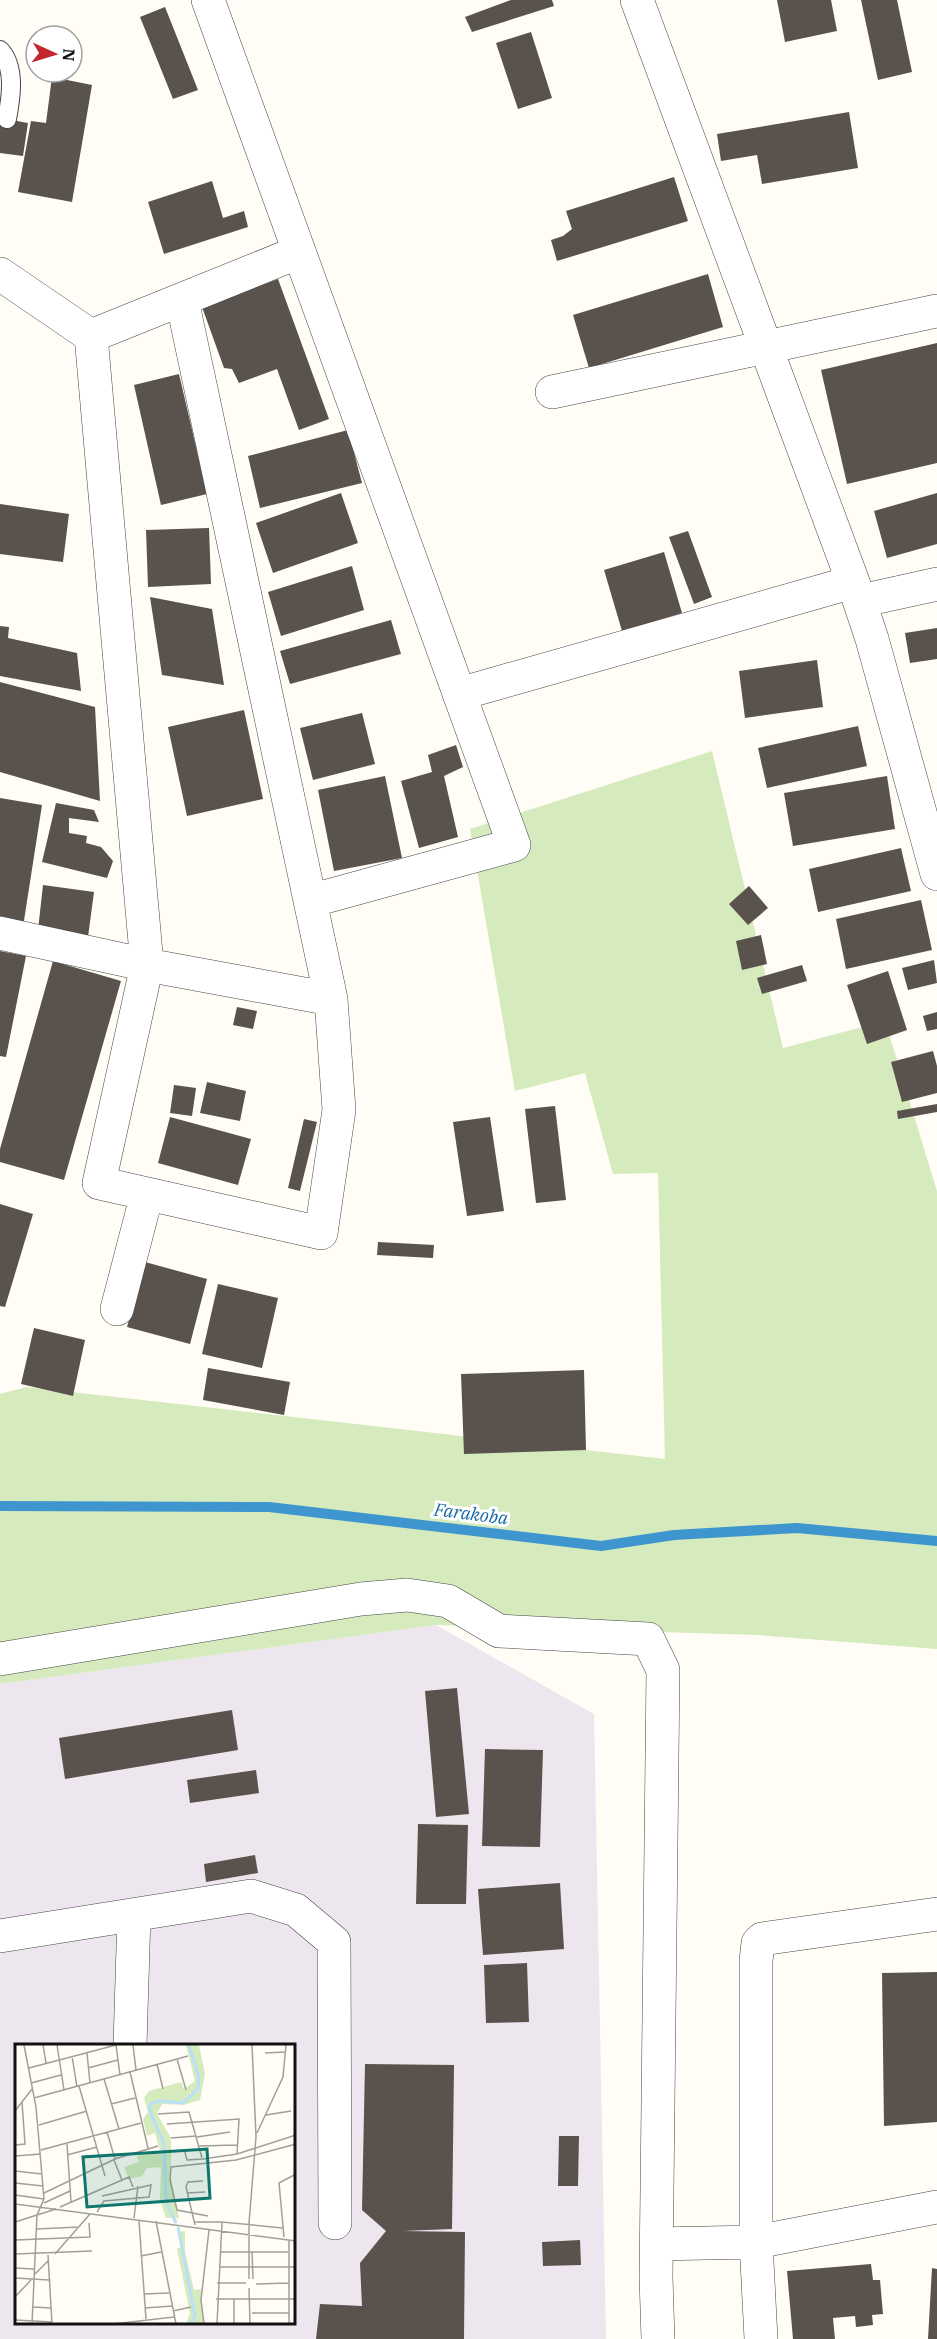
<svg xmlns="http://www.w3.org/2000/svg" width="937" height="2339" font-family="'IBM Plex Serif',serif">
<rect width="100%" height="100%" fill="#fffdf5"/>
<path fill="#eee6ef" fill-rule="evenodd" d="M 436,1625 L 594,1714 L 606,2339 L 0,2339 L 0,1684 ZM 16,2045 L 294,2045 L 294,2322 L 16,2322 Z"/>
<path fill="#d5ebbd" d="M 712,751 L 783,1048 L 885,1021 L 937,1191 L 937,1649 L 757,1635 L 436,1625 L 0,1684 L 0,1394 L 27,1387 L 665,1459 L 658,1173 L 613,1174 L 585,1073 L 515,1091 L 470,829 Z"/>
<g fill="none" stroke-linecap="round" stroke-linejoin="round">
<path stroke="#3f96cf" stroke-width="10" d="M 0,1506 L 269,1507 L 601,1546 L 674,1535 L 797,1528 L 937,1541"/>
</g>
<path fill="#5a524d" d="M 511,0 L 552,0 L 554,6 L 472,32 L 465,17 Z
M 777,0 L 831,0 L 837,31 L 785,42 Z
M 861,0 L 897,0 L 912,72 L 878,80 Z
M 165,7 L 198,90 L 173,99 L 140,17 Z
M 531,32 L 552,98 L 518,109 L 496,43 Z
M 52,77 L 92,85 L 72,202 L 18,192 L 31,121 L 46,123 Z
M 849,112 L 858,168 L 762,184 L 757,155 L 721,161 L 717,134 Z
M 0,118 L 28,123 L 23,156 L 0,153 Z
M 674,177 L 688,221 L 557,261 L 551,240 L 563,236 L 572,229 L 566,211 Z
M 212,181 L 223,218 L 244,211 L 248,227 L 164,254 L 148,202 Z
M 708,274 L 723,327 L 589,368 L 573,315 Z
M 278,279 L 329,419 L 299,430 L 277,369 L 239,383 L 232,369 L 224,368 L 202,307 Z
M 937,343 L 937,463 L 847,484 L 821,370 Z
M 179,374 L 207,494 L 161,505 L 134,385 Z
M 348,430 L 362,483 L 260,508 L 248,456 Z
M 341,493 L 358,543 L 273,573 L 256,523 Z
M 937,493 L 937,544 L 887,558 L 874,511 Z
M 0,504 L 69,514 L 63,562 L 0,554 Z
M 209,528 L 211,584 L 148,587 L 146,530 Z
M 688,531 L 712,597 L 694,604 L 669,537 Z
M 664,552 L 682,613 L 622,631 L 604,570 Z
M 352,566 L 364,610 L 281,636 L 268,592 Z
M 150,597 L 212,609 L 224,685 L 162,675 Z
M 391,620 L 401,654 L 290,684 L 280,651 Z
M 0,626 L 9,627 L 8,638 L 77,653 L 81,691 L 0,676 Z
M 937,628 L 937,659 L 910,663 L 905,633 Z
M 817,660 L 823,707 L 745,718 L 739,671 Z
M 0,682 L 95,707 L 100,801 L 0,772 Z
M 244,710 L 263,799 L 187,816 L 168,727 Z
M 362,713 L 375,764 L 313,780 L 300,728 Z
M 858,726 L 867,766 L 767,788 L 758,748 Z
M 456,745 L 463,767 L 444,776 L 458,837 L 419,848 L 401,781 L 432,772 L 428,755 Z
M 385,776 L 402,858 L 334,871 L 318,790 Z
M 887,776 L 895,829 L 793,846 L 784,793 Z
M 0,798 L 42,805 L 23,927 L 0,923 Z
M 56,803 L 94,810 L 99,822 L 69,818 L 69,833 L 87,836 L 86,843 L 101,847 L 113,861 L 107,878 L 42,862 Z
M 901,848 L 911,891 L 818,912 L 809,869 Z
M 43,885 L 94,892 L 88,937 L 38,930 Z
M 749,886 L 768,908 L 748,925 L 729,904 Z
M 921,900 L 932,950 L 846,969 L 836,919 Z
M 761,935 L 767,964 L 742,970 L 736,941 Z
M 0,951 L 26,956 L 6,1057 L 0,1056 Z
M 934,960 L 937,983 L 908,990 L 902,968 Z
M 53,961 L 121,981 L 64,1180 L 0,1162 L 0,1149 Z
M 802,965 L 807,981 L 762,994 L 757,978 Z
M 888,971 L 907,1030 L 867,1044 L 847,985 Z
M 237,1007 L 257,1011 L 253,1029 L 233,1025 Z
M 937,1012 L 937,1029 L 927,1031 L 923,1016 Z
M 933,1051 L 937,1066 L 937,1093 L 902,1102 L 891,1062 Z
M 207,1082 L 246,1091 L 240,1121 L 200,1113 Z
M 174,1085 L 196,1088 L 192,1116 L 170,1113 Z
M 937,1104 L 937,1112 L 898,1119 L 897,1111 Z
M 555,1106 L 566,1200 L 536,1203 L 525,1109 Z
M 170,1117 L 251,1139 L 238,1185 L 158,1163 Z
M 490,1117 L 504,1211 L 467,1216 L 453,1122 Z
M 304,1119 L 317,1122 L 300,1191 L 288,1188 Z
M 0,1204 L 33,1214 L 5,1307 L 0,1306 Z
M 378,1242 L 434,1245 L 433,1258 L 377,1255 Z
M 145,1262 L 207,1279 L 190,1344 L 127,1327 Z
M 218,1284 L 278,1298 L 262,1368 L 202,1354 Z
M 34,1328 L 85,1340 L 73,1396 L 21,1384 Z
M 208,1368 L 290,1382 L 284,1415 L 203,1400 Z
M 584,1370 L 586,1450 L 464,1454 L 461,1374 Z
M 457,1688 L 469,1814 L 436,1817 L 425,1691 Z
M 232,1710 L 238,1750 L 65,1779 L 59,1738 Z
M 485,1749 L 543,1750 L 540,1847 L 482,1846 Z
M 256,1770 L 259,1793 L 190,1803 L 187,1780 Z
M 418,1824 L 468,1825 L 466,1904 L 416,1904 Z
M 255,1855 L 258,1873 L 206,1882 L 204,1864 Z
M 560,1883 L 564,1949 L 483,1955 L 478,1889 Z
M 527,1963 L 529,2022 L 486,2023 L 484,1965 Z
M 937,1972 L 937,2122 L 884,2126 L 882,1973 Z
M 365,2064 L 454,2065 L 452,2229 L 403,2231 L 465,2232 L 464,2339 L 316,2339 L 320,2304 L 362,2306 L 360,2263 L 386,2231 L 362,2210 Z
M 559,2136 L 579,2136 L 578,2186 L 558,2186 Z
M 580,2240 L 581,2265 L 543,2266 L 542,2242 Z
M 871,2264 L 873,2280 L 880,2280 L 883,2314 L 872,2315 L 873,2325 L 856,2327 L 855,2316 L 833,2318 L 835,2339 L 793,2339 L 787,2271 Z
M 932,2268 L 937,2269 L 937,2339 L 928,2339 Z"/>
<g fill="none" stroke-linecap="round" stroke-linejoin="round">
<g stroke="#444" stroke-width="20">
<path id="lane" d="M 0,50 C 16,67 11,98 7,119"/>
</g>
<g stroke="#444" stroke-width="34">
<path id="street" d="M 208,0 L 514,845 L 310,901
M 637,0 L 853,582 L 872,639 L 937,874
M 0,274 L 91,336 L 147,965 L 99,1183 L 321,1233 L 339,1110 L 331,999 L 182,300
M 91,336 L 299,252
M 552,392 L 937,311
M 860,601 L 937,584
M 459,694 L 853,582
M 0,933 L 147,965 L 331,999
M 117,1309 L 147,1194
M 0,1659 L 361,1599 L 407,1595 L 448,1601 L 499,1631 L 648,1639 L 663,1670 L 656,2277 L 658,2339
M 0,1936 L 251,1896 L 296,1910 L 334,1942 L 335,2223
M 130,2045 L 134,1915
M 656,2244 L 756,2242 L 937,2207
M 761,2339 L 756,2242 L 756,1961 L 758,1943 L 762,1939 L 937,1914"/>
</g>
<use href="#lane" stroke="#fff" stroke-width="18"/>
<use href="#street" stroke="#fff" stroke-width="33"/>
</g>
<g text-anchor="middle" stroke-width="6" stroke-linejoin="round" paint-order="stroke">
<g font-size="18" font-style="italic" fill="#1768a6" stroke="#fff">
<text transform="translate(471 1514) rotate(7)" y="6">Farakoba</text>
</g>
</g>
<g transform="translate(15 2044)">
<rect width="280" height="280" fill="#fffdf5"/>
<path d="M 171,1 L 184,1 L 190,30 L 185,56 L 169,61 L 147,60 L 142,70 L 156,94 L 156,134 L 164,174 L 151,174 L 145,156 L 146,123 L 132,124 L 127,132 L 114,135 L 109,123 L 124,118 L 122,112 L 145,107 L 140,89 L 132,92 L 128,75 L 133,68 L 129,54 L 134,47 L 166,38 L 169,45 L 180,37 ZM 170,187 L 170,208 L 179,246 L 186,245 L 189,280 L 171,280 L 175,269 L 162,205 L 166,203 L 163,188 Z" fill="#d5ebbd"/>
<path fill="none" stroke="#b9e0f7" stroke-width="3" d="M 161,179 L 151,158 L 149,100 L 134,65 L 137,59 L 145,57 L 168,59 L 183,45 L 184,34 L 174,1M 163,183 L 180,272 L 175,280"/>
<path fill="none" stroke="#a09f9a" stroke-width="1.5" d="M 9,1 L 21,63 L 29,155 L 22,171 L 17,280M 28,1 L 31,19M 42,1 L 49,46M 101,1 L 105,31M 118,1 L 121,26M 72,9 L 75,39M 250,9 L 270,8M 57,12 L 62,43M 162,15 L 171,46M 142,20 L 148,45M 14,24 L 101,1M 73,24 L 103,16M 115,28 L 133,104M 89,35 L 104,85M 16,39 L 46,31M 64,42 L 90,132M 19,54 L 173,12M 96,60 L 120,54M 0,67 L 17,45M 143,70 L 174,68 L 187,114M 251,71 L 276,67M 152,80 L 224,75 L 222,110M 24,81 L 72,67M 92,88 L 100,115M 242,89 L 268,33 L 271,1M 182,93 L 215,88M 156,94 L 181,92M 52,100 L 56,158M 0,101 L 10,100 L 7,58M 184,102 L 222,101M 169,105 L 172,116 L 188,115 L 222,110 L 281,91M 26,106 L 126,79M 52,111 L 82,103M 0,112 L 26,110M 99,116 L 107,136M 0,127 L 27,130M 0,139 L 28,142M 29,149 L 100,115 L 143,102M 172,149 L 190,148M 0,151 L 29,155M 29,159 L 55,147M 0,160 L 281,197M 45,163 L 114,133 L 118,143M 82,168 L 89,157 L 134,153 L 136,141 L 87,152M 193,172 L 162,166 L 155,136 L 156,123 L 221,116 L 281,100M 119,174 L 123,142M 124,177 L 131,275M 141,177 L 161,280M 0,178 L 41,165M 179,178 L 207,178M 180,181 L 171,143 L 173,138 L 188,137M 21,185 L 64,183M 269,193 L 264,139 L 281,130M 0,196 L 75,193 L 74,179M 274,196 L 274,280M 205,208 L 273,208M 237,208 L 238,235M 0,210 L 77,207M 40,210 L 75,170M 33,211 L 37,280M 126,212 L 146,208M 204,223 L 281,223M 0,224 L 19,225M 20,230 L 33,217M 0,234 L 34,236M 234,235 L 234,179 L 241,93 L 237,1M 202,239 L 231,239M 241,240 L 274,239M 234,244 L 235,280M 129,250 L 154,249M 0,253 L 16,236M 201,255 L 281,255M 18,263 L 36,264M 130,264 L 157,262M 158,267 L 176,263M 237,269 L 274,269M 0,276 L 37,278M 98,280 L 159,273M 189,280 L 186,256 L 194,186M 202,280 L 207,178 L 268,184M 219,280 L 219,255"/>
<path fill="#0f766e" fill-opacity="0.15" stroke="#0f766e" stroke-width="3" d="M 192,105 L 195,154 L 72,163 L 68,113 Z"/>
<rect width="280" height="280" fill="none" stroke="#111" stroke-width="3"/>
</g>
<g transform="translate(54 54) rotate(94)"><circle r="28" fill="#ffffff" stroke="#a0a0a0" stroke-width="1.5"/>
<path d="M0-4.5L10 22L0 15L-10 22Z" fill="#c4262e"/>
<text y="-9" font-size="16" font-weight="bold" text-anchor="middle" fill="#111111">N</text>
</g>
</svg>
